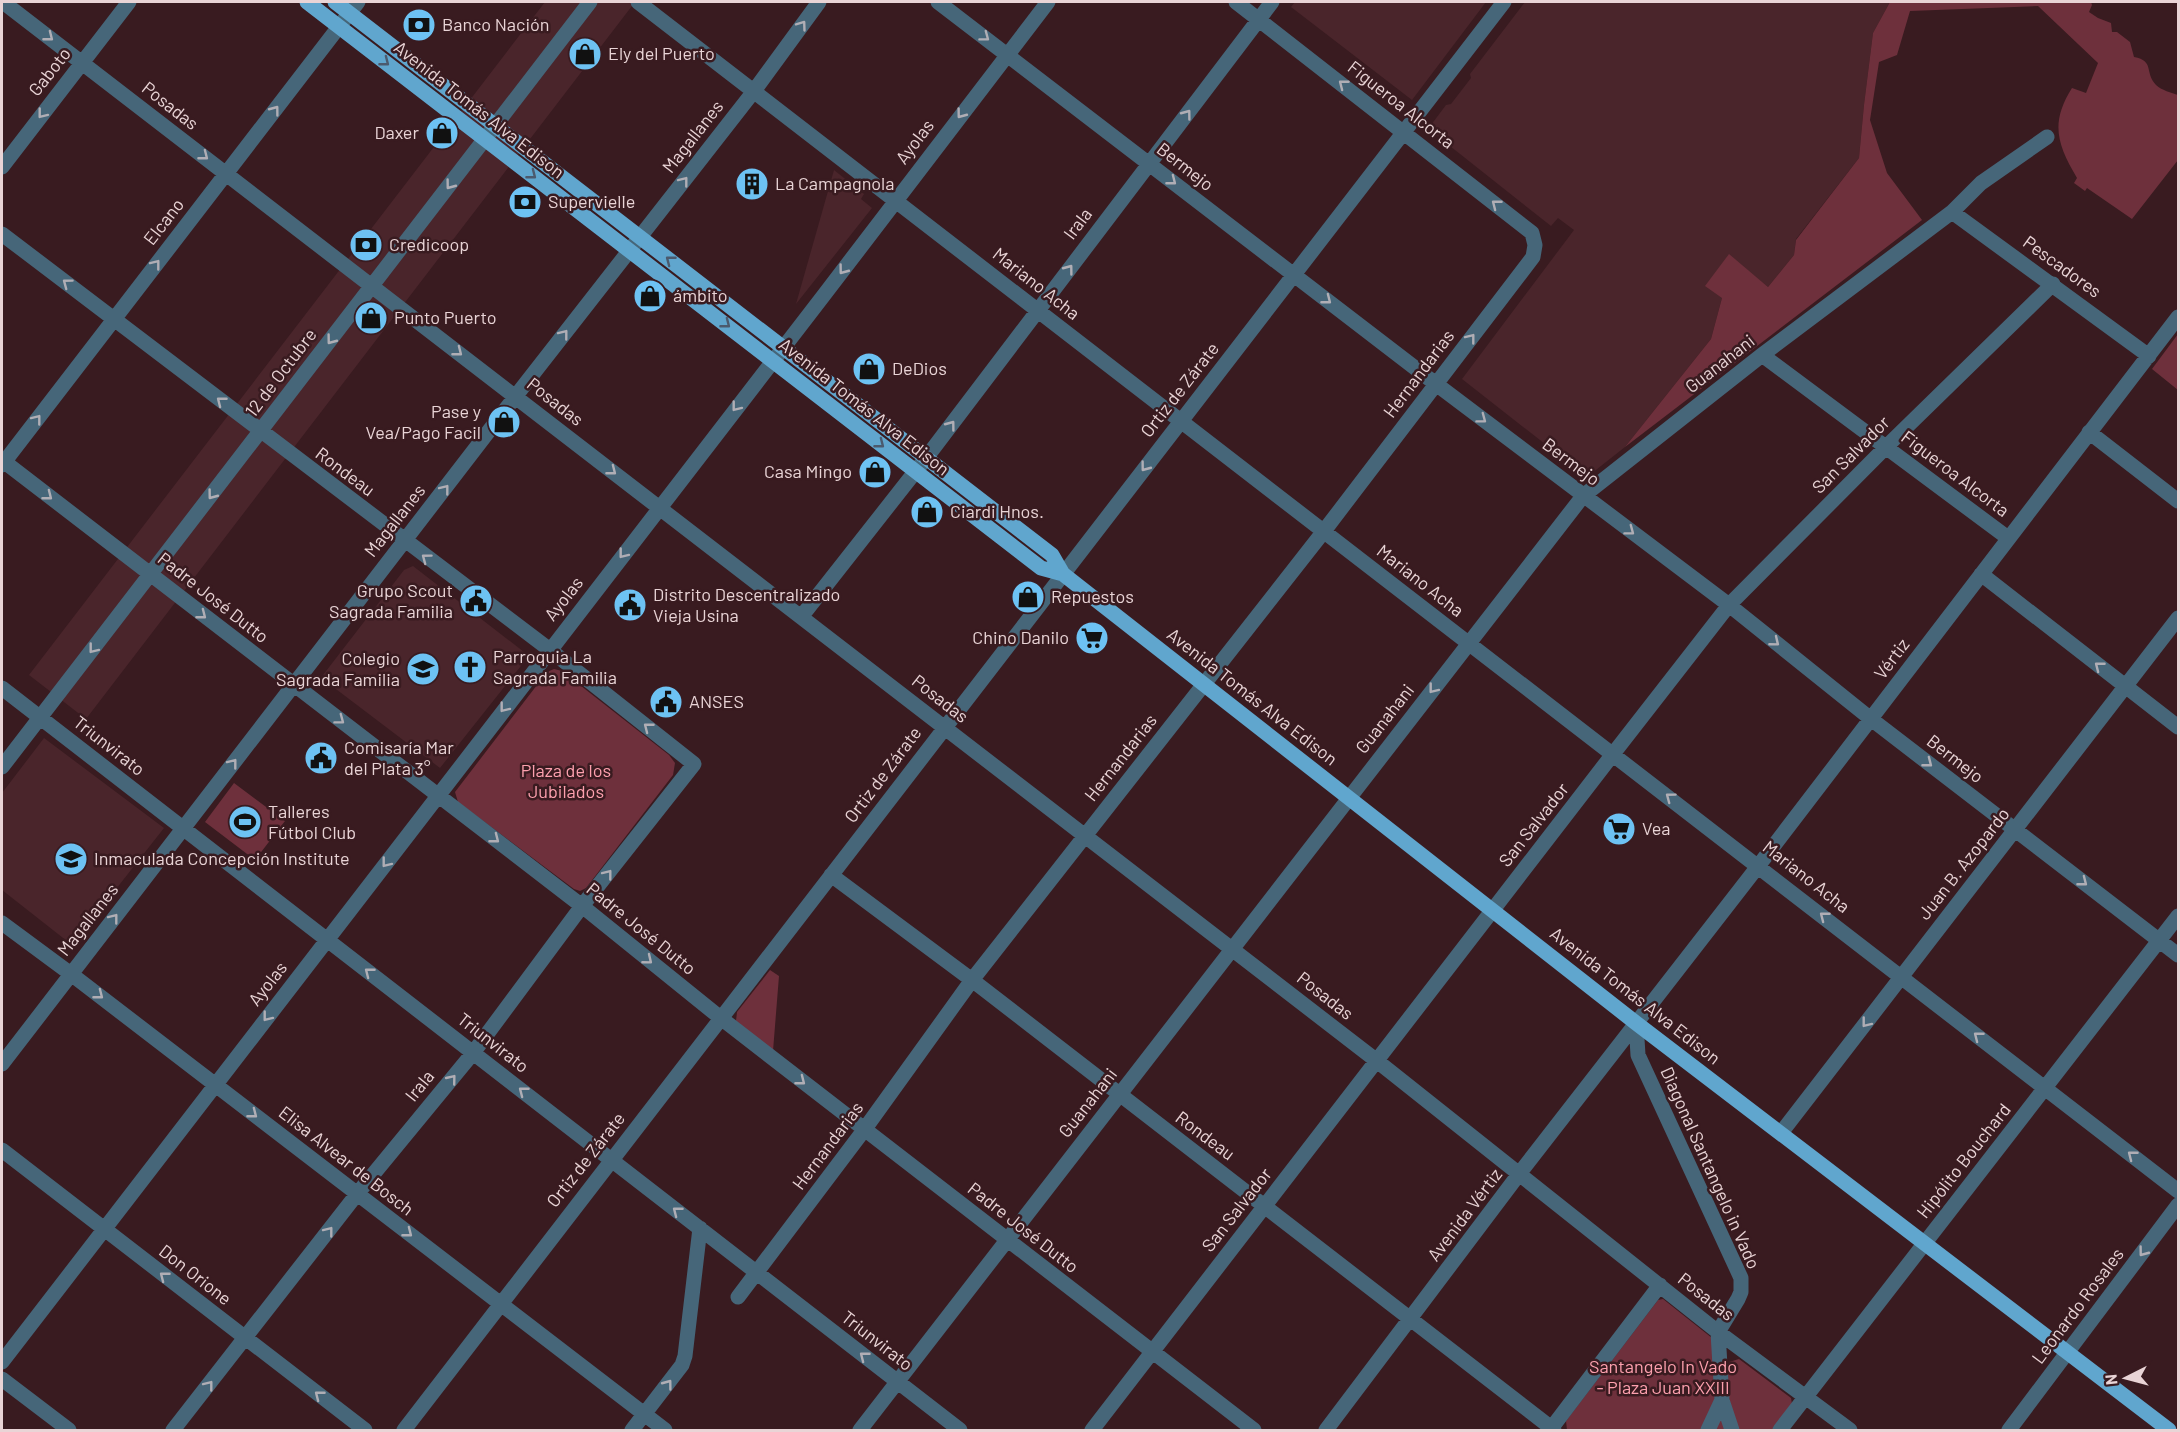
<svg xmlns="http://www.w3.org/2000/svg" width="2180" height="1432" font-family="Barlow,sans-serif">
<rect width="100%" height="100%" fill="#391b20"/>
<path fill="#4a252b" d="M 545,2 L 635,2 L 86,719 L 29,675 Z
M 1295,2 L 1486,2 L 1412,100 L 1291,7 Z
M 1525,2 L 1890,2 L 1873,33 L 1864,105 L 1859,158 L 1796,239 L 1794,255 L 1768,287 L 1728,255 L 1722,298 L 1711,339 L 1625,447 L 1587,477 L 1462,379 L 1574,230 L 1558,218 L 1551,226 L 1431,131 L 1431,125 L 1446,105 L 1451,104 L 1471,78 L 1470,74 Z
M 834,170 L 864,194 L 861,199 L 872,208 L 796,304 Z
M 413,566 L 524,652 L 524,662 L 440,768 L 324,680 L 323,675 L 404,570 Z
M 44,738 L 164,828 L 72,945 L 2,890 L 2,793 Z"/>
<path fill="#6e303c" d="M 1890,2 L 2091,2 L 2092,5 L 2089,12 L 2098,18 L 2111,23 L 2112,32 L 2117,32 L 2130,42 L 2134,57 C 2155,61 2144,72 2156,85 C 2161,90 2172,93 2178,95 L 2178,160 L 2132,219 L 2087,188 L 2085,191 L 2074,183 L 2077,178 C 2057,144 2050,123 2072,88 L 2086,93 L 2098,63 L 2038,6 L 1910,11 L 1897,55 L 1879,62 L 1870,120 L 1887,173 L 1922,220 L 1625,447 L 1711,339 L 1722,298 L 1705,286 L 1729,254 L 1768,287 L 1794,255 L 1796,240 L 1859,158 L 1864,105 L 1873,33 Z
M 2178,334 L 2178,390 L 2152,369 Z
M 554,669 L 562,671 L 669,755 L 675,763 L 673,775 L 586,888 L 580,891 L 574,889 L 458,802 L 455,792 L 547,672 Z
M 234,783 L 285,821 L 255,860 L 205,822 Z
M 770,970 L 779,976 L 773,1051 L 736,1021 L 737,1012 Z
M 1663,1299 L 1712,1338 L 1719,1413 L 1725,1430 L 1567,1430 L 1566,1421 L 1658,1300 Z
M 1739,1359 L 1791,1398 L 1792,1404 L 1773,1430 L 1739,1430 C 1732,1413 1722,1380 1729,1362 Z"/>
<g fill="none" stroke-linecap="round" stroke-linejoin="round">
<path stroke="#466679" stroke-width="15" d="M 3,2 L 1377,1061 L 1718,1332 L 1850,1430
M 638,2 L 2178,1191
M 938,2 L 1436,384 L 1729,605 L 1871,719 L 2178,955
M 2,167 L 129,2
M 1952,212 L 2149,356
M 2,234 L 550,650 L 694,764 L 582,906 L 473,1053 L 357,1194 L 173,1430
M 1762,355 L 2008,538
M 2089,432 L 2178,501
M 2,460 L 582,906 L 722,1019 L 1254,1430
M 2,465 L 358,2
M 1981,574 L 2178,727
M 801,617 L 926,458 L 1272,2
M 2,688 L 960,1430
M 2,767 L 590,2
M 831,875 L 972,980 L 1554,1430
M 2,923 L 71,974 L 665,1430
M 1636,1023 L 1638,1055 L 1741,1278 L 1741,1292 L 1738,1299 L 1718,1332 L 1722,1400 L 1732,1430
M 2,1064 L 515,397 L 754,91 L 819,2
M 1781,1133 L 2178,618
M 2,1150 L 365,1430
M 738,1297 L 864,1130 L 972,980 L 1324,531 L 1533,257 L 1535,245 L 1532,233 L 1236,2
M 2,1362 L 824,295 L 1048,2
M 2,1379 L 69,1430
M 404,1430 L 1504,2
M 632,1430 L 682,1365 L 685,1356 L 700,1228
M 860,1430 L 1583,496 L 1762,355 L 1952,212 L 1981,183 L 2047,137
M 1092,1430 L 1613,754 L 1729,605 L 1887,446 L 2053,284
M 1326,1430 L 1519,1174 L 1759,865 L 2178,317
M 1550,1430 L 1660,1285
M 1708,1430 L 1722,1400
M 1780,1430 L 2178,916
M 2009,1430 L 2178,1205"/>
<path stroke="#60a6ce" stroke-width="15" d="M 307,2 L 1041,568 L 1063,574 L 1636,1023 L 2169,1430
M 335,2 L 1052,555 L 1063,574"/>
</g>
<defs><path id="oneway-chevron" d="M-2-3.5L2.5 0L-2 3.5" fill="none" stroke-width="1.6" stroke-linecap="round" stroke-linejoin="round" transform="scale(1.5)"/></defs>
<g stroke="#b0aeb5">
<use href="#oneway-chevron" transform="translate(802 25) rotate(-54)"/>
<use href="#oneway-chevron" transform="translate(49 37) rotate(38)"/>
<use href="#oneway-chevron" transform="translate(985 37) rotate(37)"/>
<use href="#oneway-chevron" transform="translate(1343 84) rotate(-142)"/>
<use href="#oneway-chevron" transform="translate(275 110) rotate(-53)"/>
<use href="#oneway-chevron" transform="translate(42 114) rotate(128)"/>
<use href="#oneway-chevron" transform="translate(961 114) rotate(127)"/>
<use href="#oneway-chevron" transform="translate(1187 114) rotate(-53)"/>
<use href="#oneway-chevron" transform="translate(204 156) rotate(38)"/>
<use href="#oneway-chevron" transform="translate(684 181) rotate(-52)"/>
<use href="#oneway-chevron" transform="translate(1172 181) rotate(38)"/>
<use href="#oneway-chevron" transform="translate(450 185) rotate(127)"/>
<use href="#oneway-chevron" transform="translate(1496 204) rotate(-142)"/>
<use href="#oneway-chevron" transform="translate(156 264) rotate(-52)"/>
<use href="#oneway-chevron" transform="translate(1069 269) rotate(-53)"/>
<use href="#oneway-chevron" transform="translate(843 270) rotate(127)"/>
<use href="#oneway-chevron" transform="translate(67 283) rotate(-143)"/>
<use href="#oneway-chevron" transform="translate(1327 300) rotate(38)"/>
<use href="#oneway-chevron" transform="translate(564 334) rotate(-52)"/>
<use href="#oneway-chevron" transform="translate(1471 338) rotate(-52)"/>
<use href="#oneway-chevron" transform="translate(331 340) rotate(127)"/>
<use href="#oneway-chevron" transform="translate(458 352) rotate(38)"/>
<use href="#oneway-chevron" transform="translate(221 401) rotate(-142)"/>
<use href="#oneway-chevron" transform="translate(736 407) rotate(128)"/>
<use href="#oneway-chevron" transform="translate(37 419) rotate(-52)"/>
<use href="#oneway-chevron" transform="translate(1482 419) rotate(37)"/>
<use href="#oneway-chevron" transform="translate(951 425) rotate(-53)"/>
<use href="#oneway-chevron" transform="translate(1145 467) rotate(127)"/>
<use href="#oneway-chevron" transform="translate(612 471) rotate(38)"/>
<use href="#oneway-chevron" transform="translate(445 489) rotate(-52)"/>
<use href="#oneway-chevron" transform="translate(212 495) rotate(127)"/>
<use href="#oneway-chevron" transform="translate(48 496) rotate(38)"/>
<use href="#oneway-chevron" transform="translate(1630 531) rotate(37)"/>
<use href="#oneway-chevron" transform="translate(623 554) rotate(128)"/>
<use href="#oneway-chevron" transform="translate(426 558) rotate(-143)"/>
<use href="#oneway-chevron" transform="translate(202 615) rotate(38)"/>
<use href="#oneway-chevron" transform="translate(1775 642) rotate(39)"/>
<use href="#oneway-chevron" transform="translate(93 649) rotate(128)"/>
<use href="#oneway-chevron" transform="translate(2099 666) rotate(-142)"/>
<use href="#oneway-chevron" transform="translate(1433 689) rotate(128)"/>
<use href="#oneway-chevron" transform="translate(504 708) rotate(128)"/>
<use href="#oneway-chevron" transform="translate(340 720) rotate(37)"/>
<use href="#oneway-chevron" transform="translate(648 727) rotate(-142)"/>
<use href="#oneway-chevron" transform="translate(233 763) rotate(-52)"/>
<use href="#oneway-chevron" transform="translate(1928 763) rotate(38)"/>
<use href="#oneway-chevron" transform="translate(1670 797) rotate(-143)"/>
<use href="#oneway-chevron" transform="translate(495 839) rotate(38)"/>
<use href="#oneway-chevron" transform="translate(386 863) rotate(128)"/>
<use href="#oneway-chevron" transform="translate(608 874) rotate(-52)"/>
<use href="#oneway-chevron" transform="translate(2083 882) rotate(38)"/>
<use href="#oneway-chevron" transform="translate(1824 916) rotate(-142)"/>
<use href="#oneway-chevron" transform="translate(114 918) rotate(-52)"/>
<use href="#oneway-chevron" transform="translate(648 960) rotate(39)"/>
<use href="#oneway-chevron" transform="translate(369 972) rotate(-142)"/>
<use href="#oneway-chevron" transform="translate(99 995) rotate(38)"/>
<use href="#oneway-chevron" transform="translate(267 1017) rotate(128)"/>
<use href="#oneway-chevron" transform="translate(1866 1023) rotate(128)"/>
<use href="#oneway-chevron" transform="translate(1978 1036) rotate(-142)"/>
<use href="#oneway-chevron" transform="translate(452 1079) rotate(-51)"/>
<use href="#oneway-chevron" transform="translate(801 1081) rotate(38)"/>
<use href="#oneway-chevron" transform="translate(523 1091) rotate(-142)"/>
<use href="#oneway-chevron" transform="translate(253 1114) rotate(38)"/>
<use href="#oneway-chevron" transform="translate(2132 1155) rotate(-142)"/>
<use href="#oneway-chevron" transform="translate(677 1211) rotate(-142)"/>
<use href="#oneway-chevron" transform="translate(329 1231) rotate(-52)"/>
<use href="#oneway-chevron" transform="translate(408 1233) rotate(38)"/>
<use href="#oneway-chevron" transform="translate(2143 1252) rotate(127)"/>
<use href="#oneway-chevron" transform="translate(164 1276) rotate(-142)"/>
<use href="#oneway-chevron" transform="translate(864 1356) rotate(-142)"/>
<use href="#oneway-chevron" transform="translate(668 1384) rotate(-53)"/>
<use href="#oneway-chevron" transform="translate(209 1385) rotate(-52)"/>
<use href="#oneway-chevron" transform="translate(319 1395) rotate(-142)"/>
</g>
<g stroke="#4b5a6e">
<use href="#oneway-chevron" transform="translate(385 62) rotate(38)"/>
<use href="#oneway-chevron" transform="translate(532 175) rotate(38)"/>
<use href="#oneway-chevron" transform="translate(670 260) rotate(-142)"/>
<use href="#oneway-chevron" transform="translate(726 324) rotate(38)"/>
<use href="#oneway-chevron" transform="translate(880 444) rotate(38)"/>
</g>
<defs>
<g id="bank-disc" transform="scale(1.725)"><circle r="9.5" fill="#6dc2f3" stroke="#391b20"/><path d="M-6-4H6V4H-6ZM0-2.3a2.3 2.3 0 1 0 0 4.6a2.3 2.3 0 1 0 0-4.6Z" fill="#111"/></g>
<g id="shop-disc" transform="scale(1.725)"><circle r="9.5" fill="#6dc2f3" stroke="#391b20"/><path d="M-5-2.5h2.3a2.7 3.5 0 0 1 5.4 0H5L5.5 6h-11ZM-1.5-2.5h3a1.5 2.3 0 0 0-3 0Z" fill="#111"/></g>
<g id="building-disc" transform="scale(1.725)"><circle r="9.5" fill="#6dc2f3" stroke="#391b20"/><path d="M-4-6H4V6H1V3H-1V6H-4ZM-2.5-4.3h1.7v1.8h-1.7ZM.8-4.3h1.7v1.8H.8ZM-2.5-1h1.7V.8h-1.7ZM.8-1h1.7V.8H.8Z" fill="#111"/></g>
<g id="civic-disc" transform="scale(1.725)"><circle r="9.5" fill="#6dc2f3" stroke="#391b20"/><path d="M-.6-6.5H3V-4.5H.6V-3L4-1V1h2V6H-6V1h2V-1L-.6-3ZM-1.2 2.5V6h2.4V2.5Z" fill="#111"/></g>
<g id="supermarket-disc" transform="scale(1.725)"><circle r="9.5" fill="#6dc2f3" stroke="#391b20"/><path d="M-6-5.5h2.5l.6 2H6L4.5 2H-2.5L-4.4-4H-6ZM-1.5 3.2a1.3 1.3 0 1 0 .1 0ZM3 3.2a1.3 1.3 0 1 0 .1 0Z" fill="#111"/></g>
<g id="church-disc" transform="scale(1.725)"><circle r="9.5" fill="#6dc2f3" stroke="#391b20"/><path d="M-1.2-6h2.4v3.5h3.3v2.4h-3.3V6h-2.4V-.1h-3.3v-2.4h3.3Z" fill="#111"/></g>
<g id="school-disc" transform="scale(1.725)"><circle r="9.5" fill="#6dc2f3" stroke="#391b20"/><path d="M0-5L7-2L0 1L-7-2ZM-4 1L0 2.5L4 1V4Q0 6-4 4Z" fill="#111"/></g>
<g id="stadium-disc" transform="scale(1.725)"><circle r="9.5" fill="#6dc2f3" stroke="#391b20"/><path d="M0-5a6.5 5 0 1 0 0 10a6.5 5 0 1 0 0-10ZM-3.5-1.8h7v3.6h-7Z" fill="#111"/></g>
</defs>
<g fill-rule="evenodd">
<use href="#bank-disc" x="419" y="25"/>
<use href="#shop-disc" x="585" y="54"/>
<use href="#shop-disc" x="442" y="133"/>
<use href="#building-disc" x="752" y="184"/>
<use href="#bank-disc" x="525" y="202"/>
<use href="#bank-disc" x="366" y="245"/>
<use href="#shop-disc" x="650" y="296"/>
<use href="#shop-disc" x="371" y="318"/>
<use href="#shop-disc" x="869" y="369"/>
<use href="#shop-disc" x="504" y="422"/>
<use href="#shop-disc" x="875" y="472"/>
<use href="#shop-disc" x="927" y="512"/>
<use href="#shop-disc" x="1028" y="597"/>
<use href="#civic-disc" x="476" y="601"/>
<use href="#civic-disc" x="630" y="605"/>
<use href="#supermarket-disc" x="1092" y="638"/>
<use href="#church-disc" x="470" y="667"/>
<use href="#school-disc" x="423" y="669"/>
<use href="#civic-disc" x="666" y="702"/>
<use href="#civic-disc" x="321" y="758"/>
<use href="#stadium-disc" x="245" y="822"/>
<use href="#supermarket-disc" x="1619" y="829"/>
<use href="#school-disc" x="71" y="859"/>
</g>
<g text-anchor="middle" stroke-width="5" stroke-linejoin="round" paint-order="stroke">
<g font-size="18" fill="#e9d4d6" stroke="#391b20" text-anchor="start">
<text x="442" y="31">Banco Nación</text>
<text x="608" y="60">Ely del Puerto</text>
<text x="419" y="139" text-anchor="end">Daxer</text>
<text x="775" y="190">La Campagnola</text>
<text x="548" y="208">Supervielle</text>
<text x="389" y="251">Credicoop</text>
<text x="673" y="302">ámbito</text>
<text x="394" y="324">Punto Puerto</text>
<text x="892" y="375">DeDios</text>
<text x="481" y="418" text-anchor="end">Pase y<tspan x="481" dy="21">Vea/Pago Facil</tspan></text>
<text x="852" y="478" text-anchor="end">Casa Mingo</text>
<text x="950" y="518">Ciardi Hnos.</text>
<text x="453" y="597" text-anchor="end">Grupo Scout<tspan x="453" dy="21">Sagrada Familia</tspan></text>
<text x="653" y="601">Distrito Descentralizado<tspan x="653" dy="21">Vieja Usina</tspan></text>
<text x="1051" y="603">Repuestos</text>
<text x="1069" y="644" text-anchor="end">Chino Danilo</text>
<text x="493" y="663">Parroquia La<tspan x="493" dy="21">Sagrada Familia</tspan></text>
<text x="400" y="665" text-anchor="end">Colegio<tspan x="400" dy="21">Sagrada Familia</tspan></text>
<text x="689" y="708">ANSES</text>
<text x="344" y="754">Comisaría Mar<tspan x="344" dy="21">del Plata 3°</tspan></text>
<text x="268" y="818">Talleres<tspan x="268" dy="21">Fútbol Club</tspan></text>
<text x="1642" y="835">Vea</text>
<text x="94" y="865">Inmaculada Concepción Institute</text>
</g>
<g font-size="18" fill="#e9d4d6" stroke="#391b20">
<text transform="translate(50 72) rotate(-52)" y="6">Gaboto</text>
<text transform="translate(1401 105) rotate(38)" y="6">Figueroa Alcorta</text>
<text transform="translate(170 106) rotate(38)" y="6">Posadas</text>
<text transform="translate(479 110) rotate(38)" y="6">Avenida Tomás Alva Edison</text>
<text transform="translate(693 137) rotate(-52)" y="6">Magallanes</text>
<text transform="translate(915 142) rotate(-53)" y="6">Ayolas</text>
<text transform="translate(1185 167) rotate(38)" y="6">Bermejo</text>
<text transform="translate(164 222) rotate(-52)" y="6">Elcano</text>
<text transform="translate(1078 224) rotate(-53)" y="6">Irala</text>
<text transform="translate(2062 267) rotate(36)" y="6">Pescadores</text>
<text transform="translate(1036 284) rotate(38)" y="6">Mariano Acha</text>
<text transform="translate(1720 364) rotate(-38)" y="6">Guanahani</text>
<text transform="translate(281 373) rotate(-53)" y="6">12 de Octubre</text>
<text transform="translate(1419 374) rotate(-53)" y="6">Hernandarias</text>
<text transform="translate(1180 390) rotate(-52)" y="6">Ortiz de Zárate</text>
<text transform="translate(555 402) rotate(38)" y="6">Posadas</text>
<text transform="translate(864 407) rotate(38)" y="6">Avenida Tomás Alva Edison</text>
<text transform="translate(1851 455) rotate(-45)" y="6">San Salvador</text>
<text transform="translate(1571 462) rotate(37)" y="6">Bermejo</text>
<text transform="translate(345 472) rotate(37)" y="6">Rondeau</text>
<text transform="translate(1955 474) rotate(37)" y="6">Figueroa Alcorta</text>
<text transform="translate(395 521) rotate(-52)" y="6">Magallanes</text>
<text transform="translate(1420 581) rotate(38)" y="6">Mariano Acha</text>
<text transform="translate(213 598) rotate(38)" y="6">Padre José Dutto</text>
<text transform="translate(564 599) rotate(-52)" y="6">Ayolas</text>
<text transform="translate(1892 659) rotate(-53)" y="6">Vértiz</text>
<text transform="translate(1252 697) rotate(38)" y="6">Avenida Tomás Alva Edison</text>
<text transform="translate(940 699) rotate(38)" y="6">Posadas</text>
<text transform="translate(1385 719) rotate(-52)" y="6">Guanahani</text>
<text transform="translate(109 746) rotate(38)" y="6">Triunvirato</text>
<text transform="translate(1121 758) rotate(-52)" y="6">Hernandarias</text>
<text transform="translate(1955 759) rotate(38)" y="6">Bermejo</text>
<text transform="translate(883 775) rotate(-53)" y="6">Ortiz de Zárate</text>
<text transform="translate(1534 825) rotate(-52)" y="6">San Salvador</text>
<text transform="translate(1964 864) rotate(-52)" y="6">Juan B. Azopardo</text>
<text transform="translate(1806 877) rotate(38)" y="6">Mariano Acha</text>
<text transform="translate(88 920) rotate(-52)" y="6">Magallanes</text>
<text transform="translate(641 929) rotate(39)" y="6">Padre José Dutto</text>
<text transform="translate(268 984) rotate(-52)" y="6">Ayolas</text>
<text transform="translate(1325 996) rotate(38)" y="6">Posadas</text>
<text transform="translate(1635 996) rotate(38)" y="6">Avenida Tomás Alva Edison</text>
<text transform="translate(493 1043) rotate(38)" y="6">Triunvirato</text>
<text transform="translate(420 1086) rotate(-51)" y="6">Irala</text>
<text transform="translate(1088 1103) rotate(-52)" y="6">Guanahani</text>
<text transform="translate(1205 1136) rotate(37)" y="6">Rondeau</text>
<text transform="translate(828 1146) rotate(-53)" y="6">Hernandarias</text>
<text transform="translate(586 1160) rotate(-52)" y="6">Ortiz de Zárate</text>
<text transform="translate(346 1161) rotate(38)" y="6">Elisa Alvear de Bosch</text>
<text transform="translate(1964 1161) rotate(-52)" y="6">Hipólito Bouchard</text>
<text transform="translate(1710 1168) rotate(66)" y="6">Diagonal Santangelo in Vado</text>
<text transform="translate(1237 1210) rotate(-52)" y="6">San Salvador</text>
<text transform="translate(1465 1215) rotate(-53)" y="6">Avenida Vértiz</text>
<text transform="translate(1023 1228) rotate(38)" y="6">Padre José Dutto</text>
<text transform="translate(195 1275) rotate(38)" y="6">Don Orione</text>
<text transform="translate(1706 1297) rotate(38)" y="6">Posadas</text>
<text transform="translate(2078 1306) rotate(-53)" y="6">Leonardo Rosales</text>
<text transform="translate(877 1341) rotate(38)" y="6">Triunvirato</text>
</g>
<g font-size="18" fill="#fda0ae" stroke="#391b20">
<text x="566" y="777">Plaza de los<tspan x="566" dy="21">Jubilados</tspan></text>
<text x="1663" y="1373">Santangelo In Vado<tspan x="1663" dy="21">- Plaza Juan XXIII</tspan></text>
</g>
</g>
<rect width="2180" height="1432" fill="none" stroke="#e9d4d6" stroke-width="6"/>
<g transform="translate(2126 1378) rotate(264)" stroke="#391b20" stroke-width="4.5" paint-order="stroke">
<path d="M0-4.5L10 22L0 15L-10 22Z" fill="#e9d4d6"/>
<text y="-9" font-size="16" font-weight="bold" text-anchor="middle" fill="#e9d4d6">N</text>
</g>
</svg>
